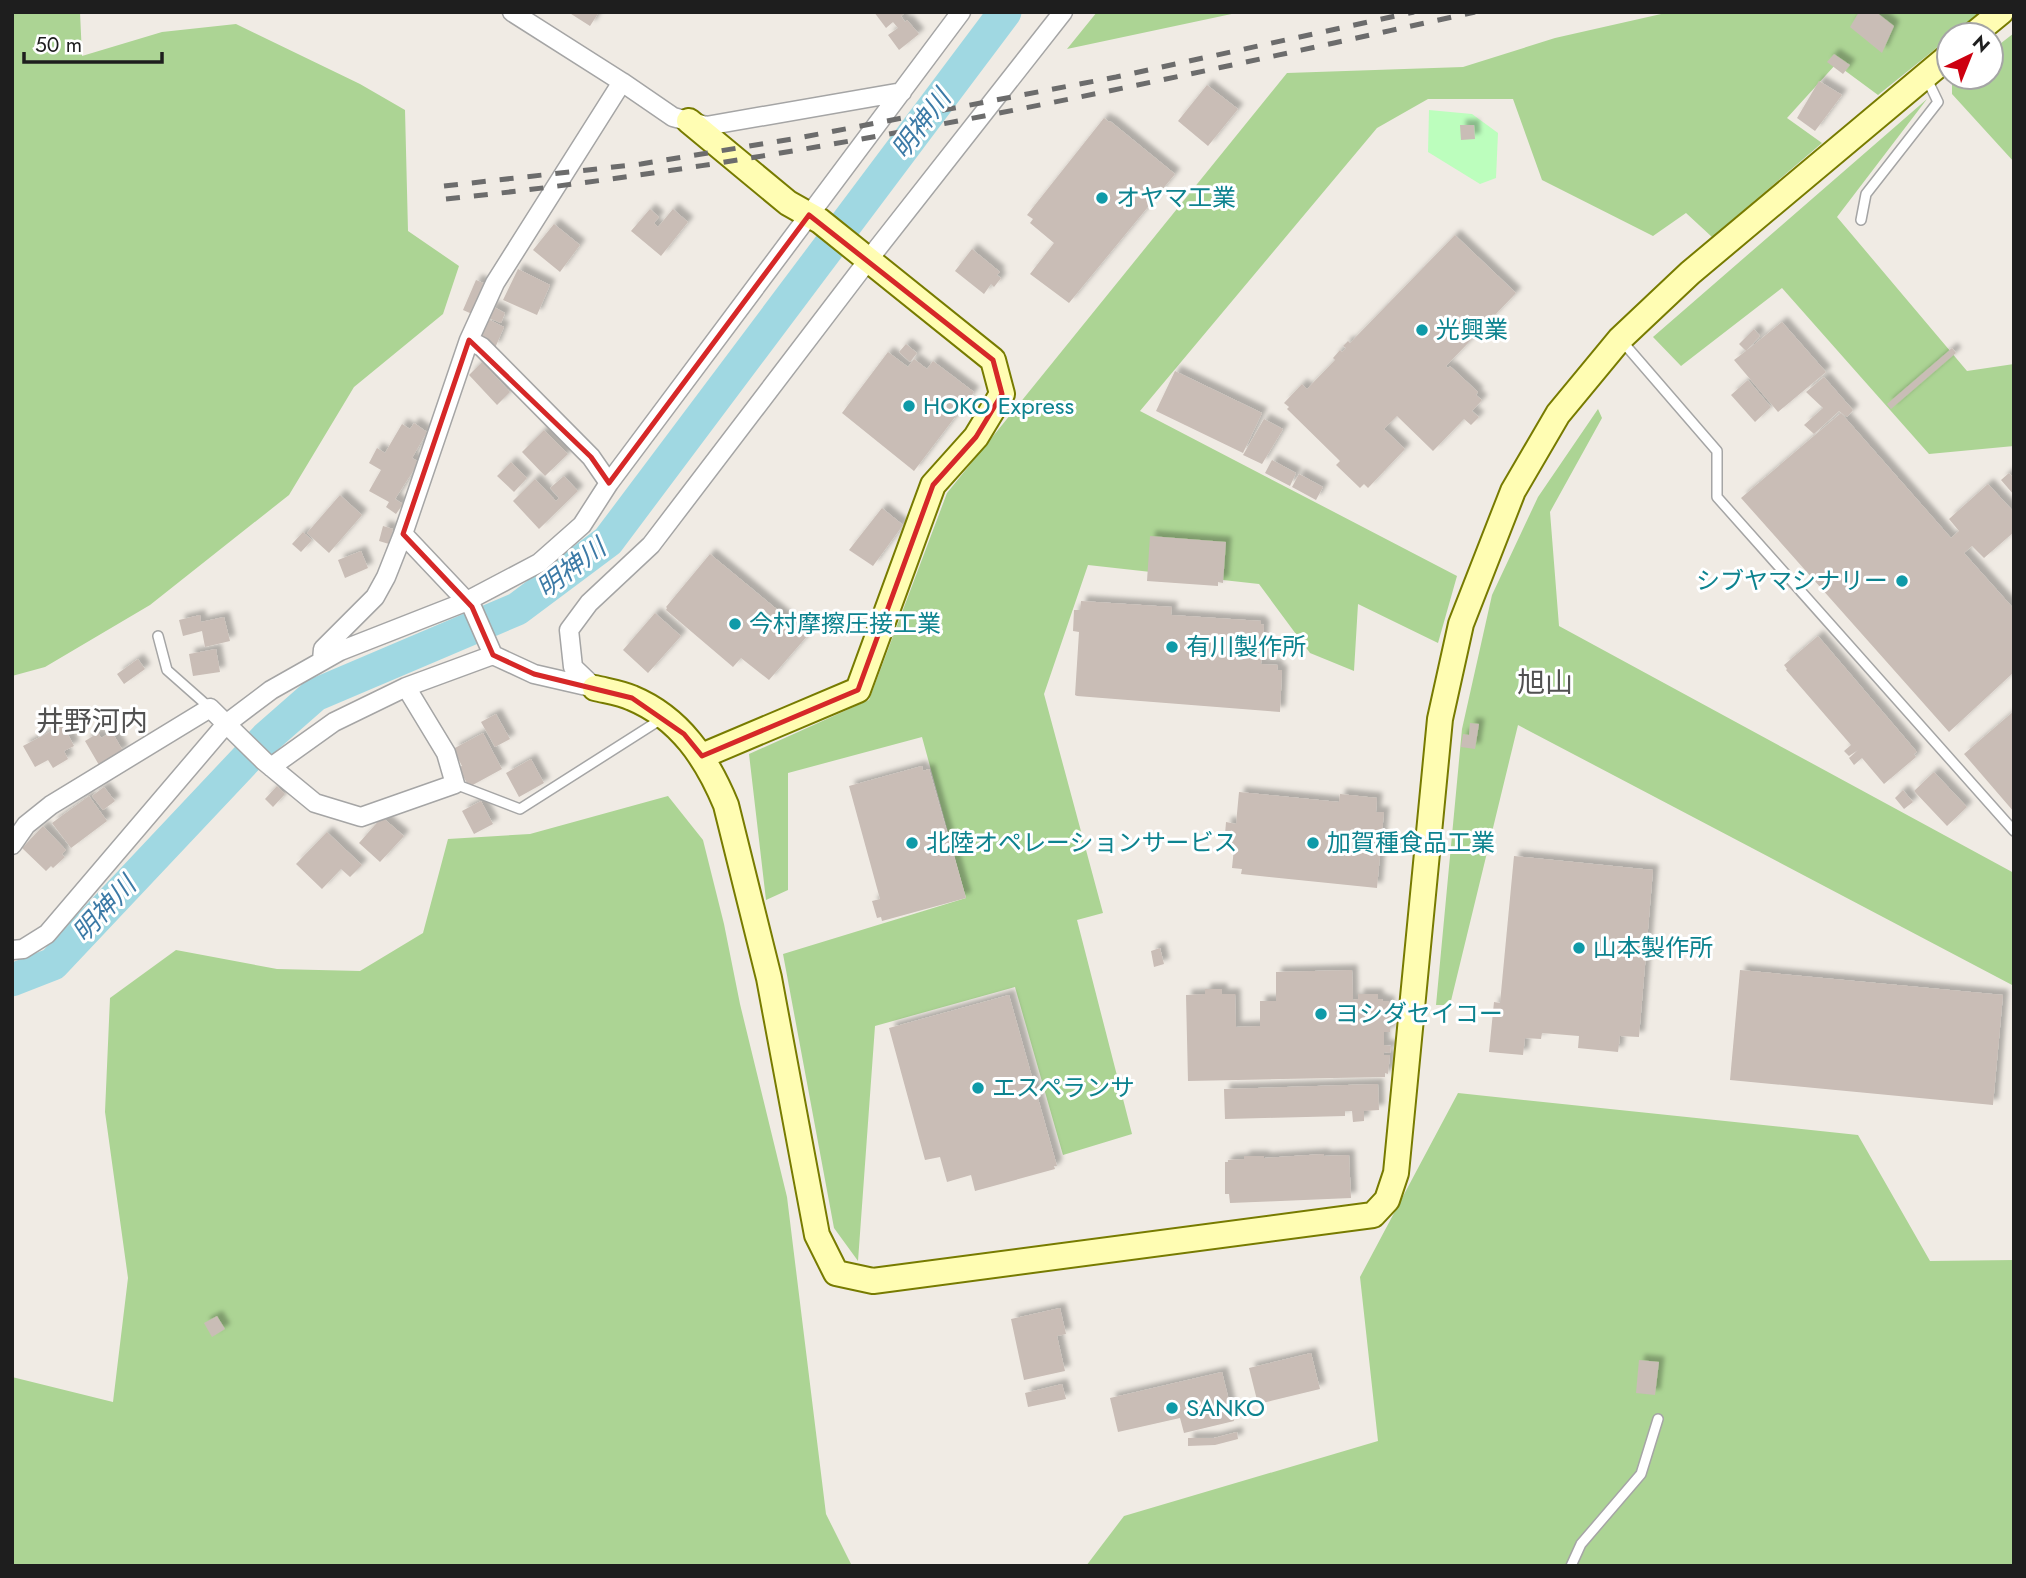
<svg xmlns="http://www.w3.org/2000/svg" width="2026" height="1578" font-family="Jost,'Noto Sans JP',sans-serif">
<defs>
<filter id="shadow"><feDropShadow dx="5.5" dy="-5.5" stdDeviation="2" flood-color="#0004"/></filter>
</defs>
<rect width="100%" height="100%" fill="#f0ebe4"/>
<path fill="#acd494" d="M 12,12 L 80,12 L 82,56 L 162,32 L 236,24 L 360,84 L 405,110 L 408,231 L 459,266 L 443,314 L 354,387 L 289,495 L 150,605 L 45,667 L 12,676 Z
M 1097,12 L 1241,12 L 1067,49 Z
M 1670,12 L 1982,12 L 1953,35 L 1949,35 L 1949,38 L 1878,95 L 1836,64 L 1787,118 L 1822,143 L 1712,237 L 1686,213 L 1653,236 L 1542,180 L 1513,99 L 1428,99 L 1377,128 L 1140,411 L 1457,576 L 1438,643 L 1358,604 L 1354,671 L 1310,653 L 1259,584 L 1088,565 L 1044,694 L 1103,913 L 1077,920 L 1132,1134 L 1063,1155 L 1015,987 L 875,1026 L 858,1261 L 834,1228 L 783,954 L 966,898 L 922,737 L 788,773 L 788,890 L 766,900 L 749,754 L 869,700 L 947,493 L 1287,73 L 1463,67 L 1555,38 Z
M 2014,33 L 2014,162 L 1952,94 L 1952,81 L 1957,77 L 1991,77 L 1991,51 Z
M 1927,99 L 1837,217 L 1967,371 L 2014,364 L 2014,446 L 1929,454 L 1782,288 L 1681,366 L 1653,337 Z
M 1598,409 L 1602,418 L 1550,512 L 1559,626 L 2014,873 L 2014,986 L 1518,725 L 1450,1005 L 1436,1005 L 1462,729 L 1492,595 L 1538,497 Z
M 668,796 L 703,840 L 724,924 L 740,1004 L 787,1197 L 826,1514 L 852,1566 L 12,1566 L 12,1377 L 113,1402 L 128,1278 L 105,1112 L 110,998 L 176,950 L 277,969 L 360,971 L 423,933 L 448,839 L 530,834 Z
M 1458,1093 L 1858,1135 L 1930,1261 L 2014,1260 L 2014,1566 L 1086,1566 L 1124,1516 L 1378,1441 L 1360,1277 Z"/>
<path fill="#bcfebd" d="M 1429,110 L 1472,114 L 1498,133 L 1496,178 L 1480,184 L 1428,152 Z"/>
<g fill="none" stroke-linecap="round" stroke-linejoin="round">
<path stroke="#a0d8e2" stroke-width="33" d="M 12,980 L 53,964 L 266,738 L 315,695 L 517,609 L 608,541 L 1005,12"/>
</g>
<path fill="#c9bdb6" filter="url(#shadow)" d="M 568,12 L 599,12 L 590,26 Z
M 874,12 L 906,12 L 901,16 L 905,22 L 907,20 L 919,34 L 899,50 L 888,35 L 898,28 L 893,22 L 886,28 Z
M 1859,12 L 1876,12 L 1894,26 L 1882,53 L 1850,27 Z
M 1834,54 L 1850,65 L 1843,74 L 1827,62 Z
M 1819,81 L 1842,95 L 1815,131 L 1797,118 Z
M 1207,85 L 1238,109 L 1208,146 L 1178,121 Z
M 1104,118 L 1109,122 L 1110,121 L 1175,174 L 1069,303 L 1030,274 L 1054,243 L 1030,223 L 1033,219 L 1027,215 Z
M 1460,125 L 1474,125 L 1475,139 L 1461,140 Z
M 650,209 L 659,217 L 654,223 L 658,227 L 673,209 L 688,222 L 661,256 L 631,231 Z
M 554,224 L 580,245 L 560,272 L 533,250 Z
M 1455,235 L 1516,293 L 1446,366 L 1448,368 L 1450,366 L 1478,392 L 1476,395 L 1482,400 L 1472,411 L 1479,417 L 1471,425 L 1464,419 L 1433,451 L 1397,416 L 1384,429 L 1405,449 L 1368,488 L 1364,484 L 1360,488 L 1336,465 L 1340,461 L 1287,409 L 1289,407 L 1284,403 L 1302,384 L 1307,389 L 1335,360 L 1333,358 L 1340,350 L 1342,352 L 1346,348 L 1343,346 L 1348,341 L 1350,343 Z
M 972,249 L 1000,272 L 997,275 L 1001,278 L 994,287 L 991,284 L 984,294 L 955,271 Z
M 518,269 L 550,285 L 537,315 L 503,300 Z
M 476,280 L 486,284 L 472,314 L 463,310 Z
M 492,306 L 505,313 L 501,323 L 486,317 Z
M 488,319 L 504,327 L 495,348 L 478,339 Z
M 1782,322 L 1826,372 L 1778,412 L 1734,360 L 1746,351 L 1739,344 L 1754,329 L 1760,336 L 1746,351 Z
M 906,344 L 917,353 L 910,362 L 899,352 Z
M 1952,348 L 1956,353 L 1891,409 L 1887,404 Z
M 888,352 L 908,367 L 914,359 L 927,369 L 933,361 L 974,392 L 914,471 L 842,413 Z
M 482,362 L 510,392 L 497,405 L 469,375 Z
M 1175,371 L 1262,413 L 1243,453 L 1156,411 Z
M 1824,377 L 1853,410 L 1847,417 L 1839,411 L 1814,434 L 1804,425 L 1823,408 L 1806,392 Z
M 1748,380 L 1771,407 L 1755,422 L 1731,395 Z
M 1841,413 L 1951,538 L 1959,531 L 1949,519 L 1988,484 L 2014,512 L 2014,532 L 1984,558 L 1972,546 L 1964,553 L 2014,609 L 2014,672 L 1949,732 L 1741,498 Z
M 1264,419 L 1283,429 L 1262,464 L 1243,455 Z
M 414,423 L 427,432 L 412,458 L 419,462 L 395,499 L 403,504 L 396,514 L 386,507 L 389,502 L 369,491 L 381,470 L 369,463 L 377,448 L 385,453 L 402,424 L 410,429 Z
M 544,430 L 568,454 L 545,476 L 522,452 Z
M 1272,460 L 1296,473 L 1290,486 L 1265,473 Z
M 511,462 L 527,478 L 514,492 L 497,476 Z
M 2009,473 L 2014,479 L 2014,495 L 2001,480 Z
M 1299,474 L 1323,487 L 1316,500 L 1292,487 Z
M 564,476 L 578,491 L 539,529 L 513,501 L 535,479 L 556,501 L 559,498 L 550,488 Z
M 340,495 L 362,515 L 329,553 L 307,533 Z
M 882,508 L 903,525 L 873,566 L 849,550 Z
M 383,526 L 393,529 L 389,544 L 379,541 Z
M 303,532 L 312,540 L 301,552 L 292,544 Z
M 1150,536 L 1226,542 L 1223,583 L 1218,582 L 1218,586 L 1147,581 Z
M 361,551 L 368,568 L 345,578 L 338,560 Z
M 710,554 L 808,635 L 769,680 L 741,658 L 733,667 L 666,610 L 667,608 L 666,607 Z
M 1081,601 L 1172,607 L 1171,615 L 1261,621 L 1261,624 L 1264,625 L 1261,664 L 1278,665 L 1277,670 L 1282,670 L 1280,712 L 1077,696 L 1075,695 L 1079,632 L 1073,631 L 1074,610 L 1080,610 Z
M 655,613 L 681,636 L 648,673 L 623,650 Z
M 200,615 L 201,622 L 224,617 L 230,641 L 205,647 L 202,631 L 183,636 L 179,620 Z
M 1818,636 L 1917,752 L 1914,754 L 1916,757 L 1884,784 L 1862,758 L 1854,765 L 1849,758 L 1858,750 L 1849,756 L 1844,751 L 1851,745 L 1786,670 L 1787,669 L 1784,665 Z
M 216,649 L 220,672 L 193,676 L 189,654 Z
M 138,659 L 145,669 L 124,684 L 117,674 Z
M 2014,711 L 2014,812 L 1964,754 Z
M 496,714 L 510,739 L 495,747 L 481,722 Z
M 1470,723 L 1479,724 L 1475,749 L 1461,747 L 1463,734 L 1469,735 Z
M 63,725 L 74,746 L 64,751 L 68,759 L 53,768 L 48,760 L 35,767 L 23,746 Z
M 112,732 L 123,751 L 99,765 L 85,741 L 98,733 L 101,738 Z
M 483,733 L 502,769 L 469,787 L 458,767 L 462,766 L 453,749 Z
M 531,759 L 544,783 L 519,797 L 506,773 Z
M 922,766 L 923,771 L 929,769 L 966,898 L 882,921 L 881,917 L 877,918 L 872,901 L 880,899 L 849,786 Z
M 1934,772 L 1967,807 L 1947,826 L 1914,791 Z
M 277,786 L 285,794 L 273,807 L 265,799 Z
M 104,787 L 115,801 L 103,810 L 92,796 Z
M 1903,790 L 1913,802 L 1904,809 L 1895,798 Z
M 1239,792 L 1339,802 L 1340,794 L 1377,798 L 1376,812 L 1384,812 L 1377,888 L 1241,874 L 1242,869 L 1232,868 L 1234,848 L 1224,847 L 1226,822 L 1236,824 Z
M 89,796 L 107,821 L 71,848 L 52,823 Z
M 481,801 L 493,824 L 474,834 L 462,811 Z
M 382,817 L 404,836 L 380,862 L 359,843 Z
M 43,826 L 66,850 L 62,854 L 65,857 L 53,868 L 51,866 L 46,871 L 22,848 Z
M 327,832 L 362,865 L 350,877 L 341,869 L 322,889 L 296,864 Z
M 1514,856 L 1653,870 L 1639,1037 L 1620,1036 L 1618,1052 L 1578,1048 L 1579,1036 L 1542,1033 L 1541,1039 L 1525,1038 L 1523,1055 L 1489,1052 L 1494,1002 L 1500,1003 Z
M 1160,948 L 1164,964 L 1154,967 L 1151,951 Z
M 1352,970 L 1353,1000 L 1358,999 L 1358,994 L 1378,994 L 1378,999 L 1382,999 L 1383,1001 L 1389,1001 L 1390,1032 L 1384,1032 L 1384,1045 L 1391,1046 L 1390,1053 L 1384,1052 L 1384,1055 L 1390,1055 L 1388,1074 L 1385,1073 L 1385,1077 L 1188,1081 L 1186,995 L 1205,994 L 1205,989 L 1222,989 L 1222,994 L 1235,994 L 1236,1027 L 1260,1026 L 1260,1001 L 1276,1001 L 1276,972 Z
M 1740,970 L 2003,995 L 1993,1105 L 1730,1080 Z
M 1009,995 L 1057,1166 L 1054,1166 L 1055,1169 L 975,1191 L 971,1175 L 947,1182 L 940,1157 L 925,1160 L 889,1028 Z
M 1378,1084 L 1379,1110 L 1364,1111 L 1364,1121 L 1353,1122 L 1352,1111 L 1345,1111 L 1345,1116 L 1225,1119 L 1224,1089 Z
M 1324,1154 L 1324,1156 L 1349,1155 L 1351,1198 L 1230,1203 L 1229,1194 L 1225,1194 L 1225,1162 L 1228,1162 L 1228,1160 L 1244,1159 L 1244,1156 L 1264,1156 L 1264,1158 Z
M 1060,1308 L 1066,1334 L 1057,1336 L 1065,1371 L 1024,1380 L 1011,1319 Z
M 217,1316 L 225,1329 L 212,1337 L 204,1323 Z
M 1311,1353 L 1320,1389 L 1258,1404 L 1249,1368 Z
M 1639,1360 L 1659,1362 L 1655,1395 L 1636,1393 Z
M 1222,1372 L 1234,1421 L 1184,1433 L 1180,1418 L 1118,1432 L 1110,1398 Z
M 1062,1384 L 1066,1399 L 1028,1407 L 1025,1393 Z
M 1237,1432 L 1238,1439 L 1215,1445 L 1188,1446 L 1188,1438 L 1214,1438 Z"/>
<g fill="none" stroke-linecap="round" stroke-linejoin="round">
<g stroke="#a5a5a5" stroke-width="12">
<path id="lane" d="M 1861,220 L 1866,194 L 1938,102 L 1926,77
M 1621,340 L 1717,451 L 1717,497 L 2014,831
M 158,636 L 167,670 L 210,708
M 455,784 L 520,809 L 663,718
M 1571,1566 L 1581,1544 L 1641,1474 L 1658,1419"/>
</g>
<g stroke="#a5a5a5" stroke-width="21">
<path id="street" d="M 512,12 L 622,82 L 673,117 L 706,126 L 902,92
M 469,340 L 482,347 L 591,457 L 609,483
M 322,660 L 323,649 L 375,597 L 386,577 L 403,534
M 595,688 L 573,667 L 569,630 L 589,603 L 651,545 L 869,259 L 1063,12
M 595,688 L 534,674 L 493,655 L 472,607 L 403,534 L 469,340 L 495,283 L 622,82
M 271,767 L 334,722 L 406,687 L 493,655
M 12,845 L 26,825 L 51,805 L 210,708 L 264,761 L 315,803 L 361,817 L 455,784 L 446,753 L 406,687
M 12,950 L 23,949 L 47,934 L 226,724 L 271,690 L 340,651 L 465,602 L 539,563 L 582,525 L 609,483 L 961,12"/>
</g>
<g stroke="#777b00" stroke-width="28">
<path id="secondary" d="M 1973,35 L 2001,12
M 689,121 L 788,203 L 820,221 L 993,360 L 1002,394 L 976,437 L 933,485 L 858,690 L 702,756
M 595,688 C 607,691 621,693 632,698 C 680,718 707,759 726,805 L 769,978 L 817,1235 L 836,1273 L 873,1281 L 1373,1215 L 1387,1200 L 1396,1173 L 1440,719 L 1461,624 L 1513,491 L 1558,414 L 1620,339 L 1690,273 L 1949,56"/>
</g>
<use href="#lane" stroke="#fff" stroke-width="9"/>
<use href="#street" stroke="#fff" stroke-width="18"/>
<use href="#secondary" stroke="#fffdb3" stroke-width="24"/>
<path stroke="#6c6c6c" stroke-width="5" stroke-dasharray="14 14" stroke-linecap="butt" d="M 444,186 L 641,164 L 798,138 L 1116,77 L 1414,12
M 446,199 C 793,163 1134,87 1475,12"/>
</g>
<path fill="none" stroke="#d62828" stroke-width="5" stroke-linejoin="round" d="M 809,215 L 993,360 L 1002,394 L 976,437 L 933,485 L 858,690 L 702,756 L 684,734 L 632,698 L 534,674 L 493,655 L 472,607 L 403,534 L 469,340 L 591,457 L 609,483 Z"/>
<g fill="#0f9aa8" stroke="#fff" stroke-width="2.5">
<circle cx="1102" cy="198" r="7"/>
<circle cx="1422" cy="330" r="7"/>
<circle cx="909" cy="406" r="7"/>
<circle cx="1902" cy="581" r="7"/>
<circle cx="735" cy="624" r="7"/>
<circle cx="1172" cy="647" r="7"/>
<circle cx="912" cy="843" r="7"/>
<circle cx="1313" cy="843" r="7"/>
<circle cx="1579" cy="948" r="7"/>
<circle cx="1321" cy="1014" r="7"/>
<circle cx="978" cy="1088" r="7"/>
<circle cx="1172" cy="1408" r="7"/>
</g>
<g text-anchor="middle" stroke-width="6" stroke-linejoin="round" paint-order="stroke">
<g font-size="24" fill="#0d838f" stroke="#fff" text-anchor="start">
<text x="1116" y="206">オヤマ工業</text>
<text x="1436" y="338">光興業</text>
<text x="923" y="414">HOKO Express</text>
<text x="1888" y="589" text-anchor="end">シブヤマシナリー</text>
<text x="749" y="632">今村摩擦圧接工業</text>
<text x="1186" y="655">有川製作所</text>
<text x="926" y="851">北陸オペレーションサービス</text>
<text x="1327" y="851">加賀種食品工業</text>
<text x="1593" y="956">山本製作所</text>
<text x="1335" y="1022">ヨシダセイコー</text>
<text x="992" y="1096">エスペランサ</text>
<text x="1186" y="1416">SANKO</text>
</g>
<g font-size="26" font-style="italic" fill="#3c7aa6" stroke="#fff">
<text transform="translate(921 124) rotate(-53)" y="9">明神川</text>
<text transform="translate(571 568) rotate(-37)" y="9">明神川</text>
<text transform="translate(104 909) rotate(-47)" y="9">明神川</text>
</g>
<g font-size="28" fill="#515151" stroke="#fff">
<text x="1545" y="692">旭山</text>
<text x="92" y="731">井野河内</text>
</g>
</g>
<rect width="2026" height="1578" fill="none" stroke="#1e1e1e" stroke-width="28"/>
<g transform="translate(1970 56) rotate(43)"><circle r="33" fill="#ffffff" stroke="#a5a5a5" stroke-width="2"/>
<path d="M0-5L12 26L0 18L-12 26Z" fill="#cd0010"/>
<text y="-10" font-size="19" font-weight="bold" text-anchor="middle" fill="#1e1e1e">N</text>
</g>
<path d="M24 52v10h138v-10" fill="none" stroke="#1e1e1e" stroke-width="3.5"/>
<text x="35" y="52" font-size="21" fill="#1e1e1e" stroke="#ffffff" stroke-width="5" paint-order="stroke">50 m</text>
</svg>
